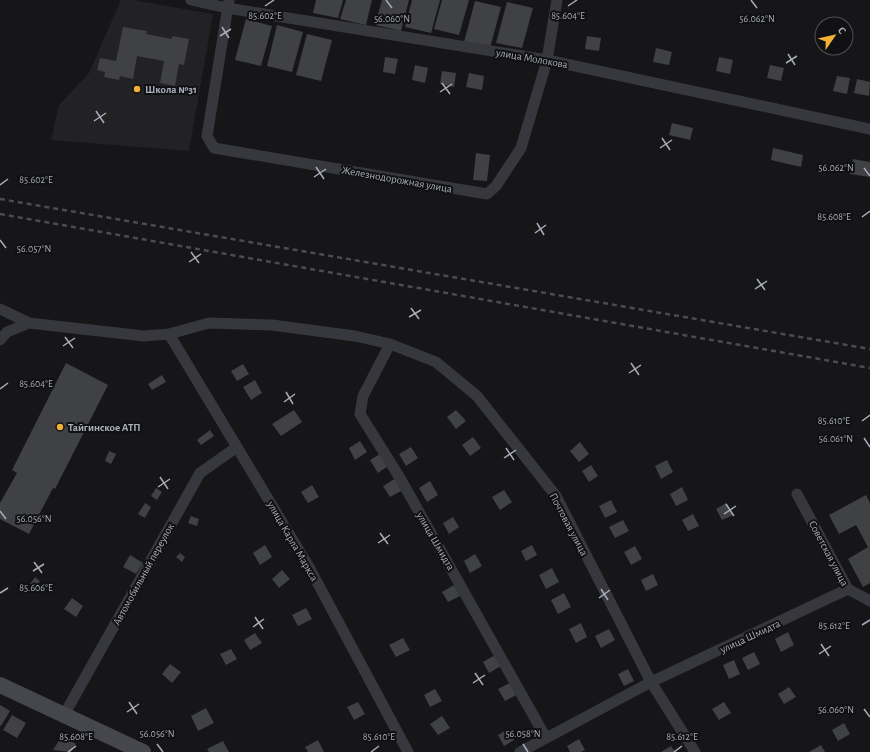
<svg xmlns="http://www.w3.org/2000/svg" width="870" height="752" font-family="'Alegreya Sans',sans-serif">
<rect width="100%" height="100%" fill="#161618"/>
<path fill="#222225" d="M 121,0 L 133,0 L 213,14 L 189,151 L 51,140 L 59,105 L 89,73 Z"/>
<path fill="#404145" d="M 316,0 L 343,0 L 338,18 L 313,13 Z
M 346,0 L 372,0 L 366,25 L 340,19 Z
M 382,0 L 409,0 L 401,31 L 375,25 Z
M 412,0 L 440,0 L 431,33 L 405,27 Z
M 442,0 L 469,0 L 459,35 L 434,29 Z
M 475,1 L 501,7 L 490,48 L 464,42 Z
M 507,2 L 533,8 L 522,48 L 496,43 Z
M 246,19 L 272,26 L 261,66 L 235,60 Z
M 277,25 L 303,32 L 292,72 L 267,66 Z
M 123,27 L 147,31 L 146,34 L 172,39 L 172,36 L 189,39 L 184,65 L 179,64 L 175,86 L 160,83 L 164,61 L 137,56 L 133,79 L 120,76 L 119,80 L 104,77 L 105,72 L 97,70 L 100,58 L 116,61 Z
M 307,34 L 332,40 L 321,81 L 296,75 Z
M 587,36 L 601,38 L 599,51 L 585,49 Z
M 656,48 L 672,52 L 669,65 L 653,62 Z
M 385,57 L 398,59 L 395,74 L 383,72 Z
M 719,57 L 733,60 L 730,74 L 716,71 Z
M 415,65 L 428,68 L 425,83 L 412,80 Z
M 770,65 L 784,68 L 781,81 L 767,78 Z
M 442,71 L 456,73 L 454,87 L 440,84 Z
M 469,73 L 484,76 L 482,90 L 466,87 Z
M 837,76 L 850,78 L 847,94 L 833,91 Z
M 857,79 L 870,82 L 869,96 L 854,93 Z
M 672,123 L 693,128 L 690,140 L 669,135 Z
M 773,148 L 803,155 L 801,167 L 771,160 Z
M 476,153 L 490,155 L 487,181 L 473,180 Z
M 853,159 L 870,162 L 870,177 L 850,174 Z
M 66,363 L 108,385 L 55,489 L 53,488 L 29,534 L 0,519 L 0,503 L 17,473 L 12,470 Z
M 243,364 L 249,374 L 237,381 L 231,371 Z
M 162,375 L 166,382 L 152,390 L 148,384 Z
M 255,380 L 262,393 L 251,400 L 243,387 Z
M 294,410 L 302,422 L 281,436 L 272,424 Z
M 456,410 L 466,421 L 456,429 L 447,417 Z
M 210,430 L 214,436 L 201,445 L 197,440 Z
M 473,437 L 481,448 L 470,456 L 462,445 Z
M 360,441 L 367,452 L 355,460 L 349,448 Z
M 580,442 L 589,454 L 579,462 L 570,451 Z
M 411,447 L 418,458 L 406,466 L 399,454 Z
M 109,451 L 116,454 L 111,464 L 105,461 Z
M 380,454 L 388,466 L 378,473 L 370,460 Z
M 667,460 L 673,472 L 661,479 L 655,466 Z
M 591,465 L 598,476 L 589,482 L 582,471 Z
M 396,478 L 403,490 L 390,497 L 383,486 Z
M 430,481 L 438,495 L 427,502 L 419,488 Z
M 312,485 L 319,497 L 308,503 L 301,492 Z
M 682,487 L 688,500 L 676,506 L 670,494 Z
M 156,488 L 162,492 L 157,500 L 151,496 Z
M 504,490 L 512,502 L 500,510 L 492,497 Z
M 866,495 L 870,503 L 870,583 L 863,587 L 848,559 L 868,547 L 856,525 L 839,534 L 829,515 Z
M 611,500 L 617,512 L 605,518 L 599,506 Z
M 145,503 L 151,507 L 145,518 L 138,514 Z
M 726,503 L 733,515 L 722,520 L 716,509 Z
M 693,514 L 699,526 L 688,531 L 682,520 Z
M 191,516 L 199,519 L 197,526 L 188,523 Z
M 453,517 L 459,527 L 449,534 L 443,523 Z
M 623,520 L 629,531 L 615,538 L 609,527 Z
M 265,545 L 272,557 L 260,565 L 253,553 Z
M 532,545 L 537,555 L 526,561 L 521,551 Z
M 635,546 L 642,559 L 631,565 L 624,552 Z
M 180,553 L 185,557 L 182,562 L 176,557 Z
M 475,554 L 482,566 L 470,573 L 464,561 Z
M 130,555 L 143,563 L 136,574 L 123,567 Z
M 552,568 L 559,582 L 546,589 L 539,575 Z
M 282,570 L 290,579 L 279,588 L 272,579 Z
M 653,574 L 658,585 L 646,591 L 641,580 Z
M 35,577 L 40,581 L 35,588 L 30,584 Z
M 454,585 L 460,596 L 448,602 L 442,592 Z
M 564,593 L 571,607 L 558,614 L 551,600 Z
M 72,598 L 83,606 L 76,617 L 64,609 Z
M 306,608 L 312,619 L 298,626 L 292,615 Z
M 581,623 L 587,637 L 576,643 L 569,629 Z
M 609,629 L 615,640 L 601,648 L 595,636 Z
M 788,632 L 794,645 L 781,652 L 775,639 Z
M 255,633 L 262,643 L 250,650 L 244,640 Z
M 403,638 L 410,650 L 396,657 L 389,645 Z
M 231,649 L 237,659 L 226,665 L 220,654 Z
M 754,652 L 760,664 L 748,670 L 742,658 Z
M 495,655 L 501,666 L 489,673 L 483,662 Z
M 734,660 L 740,674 L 729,679 L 723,665 Z
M 170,664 L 181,672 L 172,683 L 162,674 Z
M 628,669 L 634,681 L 624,686 L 618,674 Z
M 510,683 L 516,695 L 505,701 L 498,689 Z
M 789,687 L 796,697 L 784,704 L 778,694 Z
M 435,689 L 442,701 L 430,707 L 424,695 Z
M 358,702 L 365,714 L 354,720 L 347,707 Z
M 724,702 L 731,713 L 719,720 L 712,709 Z
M 0,705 L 10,711 L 1,726 L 0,725 Z
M 206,708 L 214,723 L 198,731 L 191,716 Z
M 12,715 L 26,723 L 17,738 L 3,730 Z
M 442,716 L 450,728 L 438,735 L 430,724 Z
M 844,723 L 850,734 L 838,741 L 832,730 Z
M 508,729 L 514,740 L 504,746 L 498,735 Z
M 62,736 L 76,744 L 71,752 L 53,750 Z
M 579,739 L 585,750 L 581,752 L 570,752 L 567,746 Z
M 318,740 L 324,752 L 308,752 L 305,747 Z
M 223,741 L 229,752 L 209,752 L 207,749 Z
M 821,745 L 825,752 L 809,752 Z
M 671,746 L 675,752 L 661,752 Z"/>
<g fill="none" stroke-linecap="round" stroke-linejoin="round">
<path stroke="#37383d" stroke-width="11" d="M 191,0 L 227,8 L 547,60 L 870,129
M 229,0 L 207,136 L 214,148 L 487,194 L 496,186 L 521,148 L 547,60 L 557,0
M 0,309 L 29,323 L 144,336 L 169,334 L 209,323 L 272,325 L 355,336 L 390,344 L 436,362 L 477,396 L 556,496 L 651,682 L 695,752
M 169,334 L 309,567 L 408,752
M 0,340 L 7,332 L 29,323
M 390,344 L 363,396 L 360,414 L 400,478 L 546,738
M 797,494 L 848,589 L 870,601
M 64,715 L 200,473 L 237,447
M 520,752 L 651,682 L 848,589"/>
<path stroke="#45474d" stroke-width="16" d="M 0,685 L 143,752"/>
<path stroke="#4a4c52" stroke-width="2.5" stroke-dasharray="5 4" stroke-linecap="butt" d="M 0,199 L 870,349
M 0,214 L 870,368"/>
</g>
<path fill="none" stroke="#a8adb8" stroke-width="1.5" d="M 386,0 L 392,8M 751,0 L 757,8M 265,6 L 274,0M 568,6 L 577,0M 222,27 L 229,38M 220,36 L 231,29M 788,54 L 795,65M 786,63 L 797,56M 442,83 L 450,94M 440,92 L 452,84M 96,111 L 104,123M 94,121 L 106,113M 662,138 L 670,150M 660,148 L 672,140M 316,167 L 324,179M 864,168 L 870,176M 314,177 L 326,169M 0,185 L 8,179M 862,217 L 870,211M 537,223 L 544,235M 535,233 L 546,225M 0,240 L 6,248M 191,252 L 199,263M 189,262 L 201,254M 757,279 L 765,290M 755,289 L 767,281M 411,308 L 419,319M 409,317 L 421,310M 65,337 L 73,348M 63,346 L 75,338M 631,363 L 639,375M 629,373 L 641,365M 0,389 L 8,383M 286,392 L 293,404M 284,402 L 295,394M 862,421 L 870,415M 864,438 L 870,447M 506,448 L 514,460M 504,458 L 516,450M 160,477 L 168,489M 158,487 L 170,479M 726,504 L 734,516M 0,511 L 6,519M 724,514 L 736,506M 380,533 L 388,544M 378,543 L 390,535M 34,562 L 42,573M 33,571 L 44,564M 601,589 L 608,600M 0,593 L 8,588M 599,598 L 610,590M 255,617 L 263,629M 862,625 L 870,620M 253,627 L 264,619M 821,644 L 829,656M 819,654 L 831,646M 475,673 L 483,685M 473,683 L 485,675M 129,702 L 137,714M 864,709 L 870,717M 127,712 L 139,704M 157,744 L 163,752M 523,744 L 528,752M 68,752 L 76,746M 371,752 L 379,746M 674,752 L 682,746"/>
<g fill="#f2b134" stroke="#111113" stroke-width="1.5">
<circle cx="137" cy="89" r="4"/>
<circle cx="60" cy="427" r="4"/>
</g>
<g text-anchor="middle" stroke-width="4" stroke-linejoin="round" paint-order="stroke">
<g font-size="11" fill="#a8adb8" stroke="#111113">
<text transform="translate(532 58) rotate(10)" y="4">улица Молокова</text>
<text transform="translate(397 179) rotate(10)" y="4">Железнодорожная улица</text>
<text transform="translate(569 524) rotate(62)" y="4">Почтовая улица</text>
<text transform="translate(293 541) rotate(60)" y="4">улица Карла Маркса</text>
<text transform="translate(436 541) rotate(60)" y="4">улица Шмидта</text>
<text transform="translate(829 553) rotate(62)" y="4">Советская улица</text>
<text transform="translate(143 574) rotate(-61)" y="4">Автомобильный переулок</text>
<text transform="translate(750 636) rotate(-25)" y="4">улица Шмидта</text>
</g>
<g font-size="11" font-weight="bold" fill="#a8adb8" stroke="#111113" text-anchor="start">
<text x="145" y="93">Школа №31</text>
<text x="68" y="431">Тайгинское АТП</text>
</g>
</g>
<g font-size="10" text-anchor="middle" fill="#a8adb8" stroke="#111113" stroke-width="4" stroke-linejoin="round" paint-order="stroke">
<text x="265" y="19">85.602°E</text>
<text x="568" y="19">85.604°E</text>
<text x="392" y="22">56.060°N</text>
<text x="757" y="22">56.062°N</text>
<text x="836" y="171">56.062°N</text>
<text x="36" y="183">85.602°E</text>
<text x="834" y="220">85.608°E</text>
<text x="34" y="252">56.057°N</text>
<text x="36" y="387">85.604°E</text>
<text x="834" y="424">85.610°E</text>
<text x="836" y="442">56.061°N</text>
<text x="34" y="522">56.056°N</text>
<text x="36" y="591">85.606°E</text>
<text x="834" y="629">85.612°E</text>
<text x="836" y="713">56.060°N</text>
<text x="157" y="737">56.056°N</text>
<text x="523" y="737">56.058°N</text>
<text x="76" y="740">85.608°E</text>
<text x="379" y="740">85.610°E</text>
<text x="682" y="740">85.612°E</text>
</g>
<g transform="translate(834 36) rotate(56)"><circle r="19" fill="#111113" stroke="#4d4f55"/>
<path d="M0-3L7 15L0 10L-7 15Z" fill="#f2b134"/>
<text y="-6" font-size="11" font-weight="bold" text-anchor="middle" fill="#a8adb8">С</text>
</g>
</svg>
